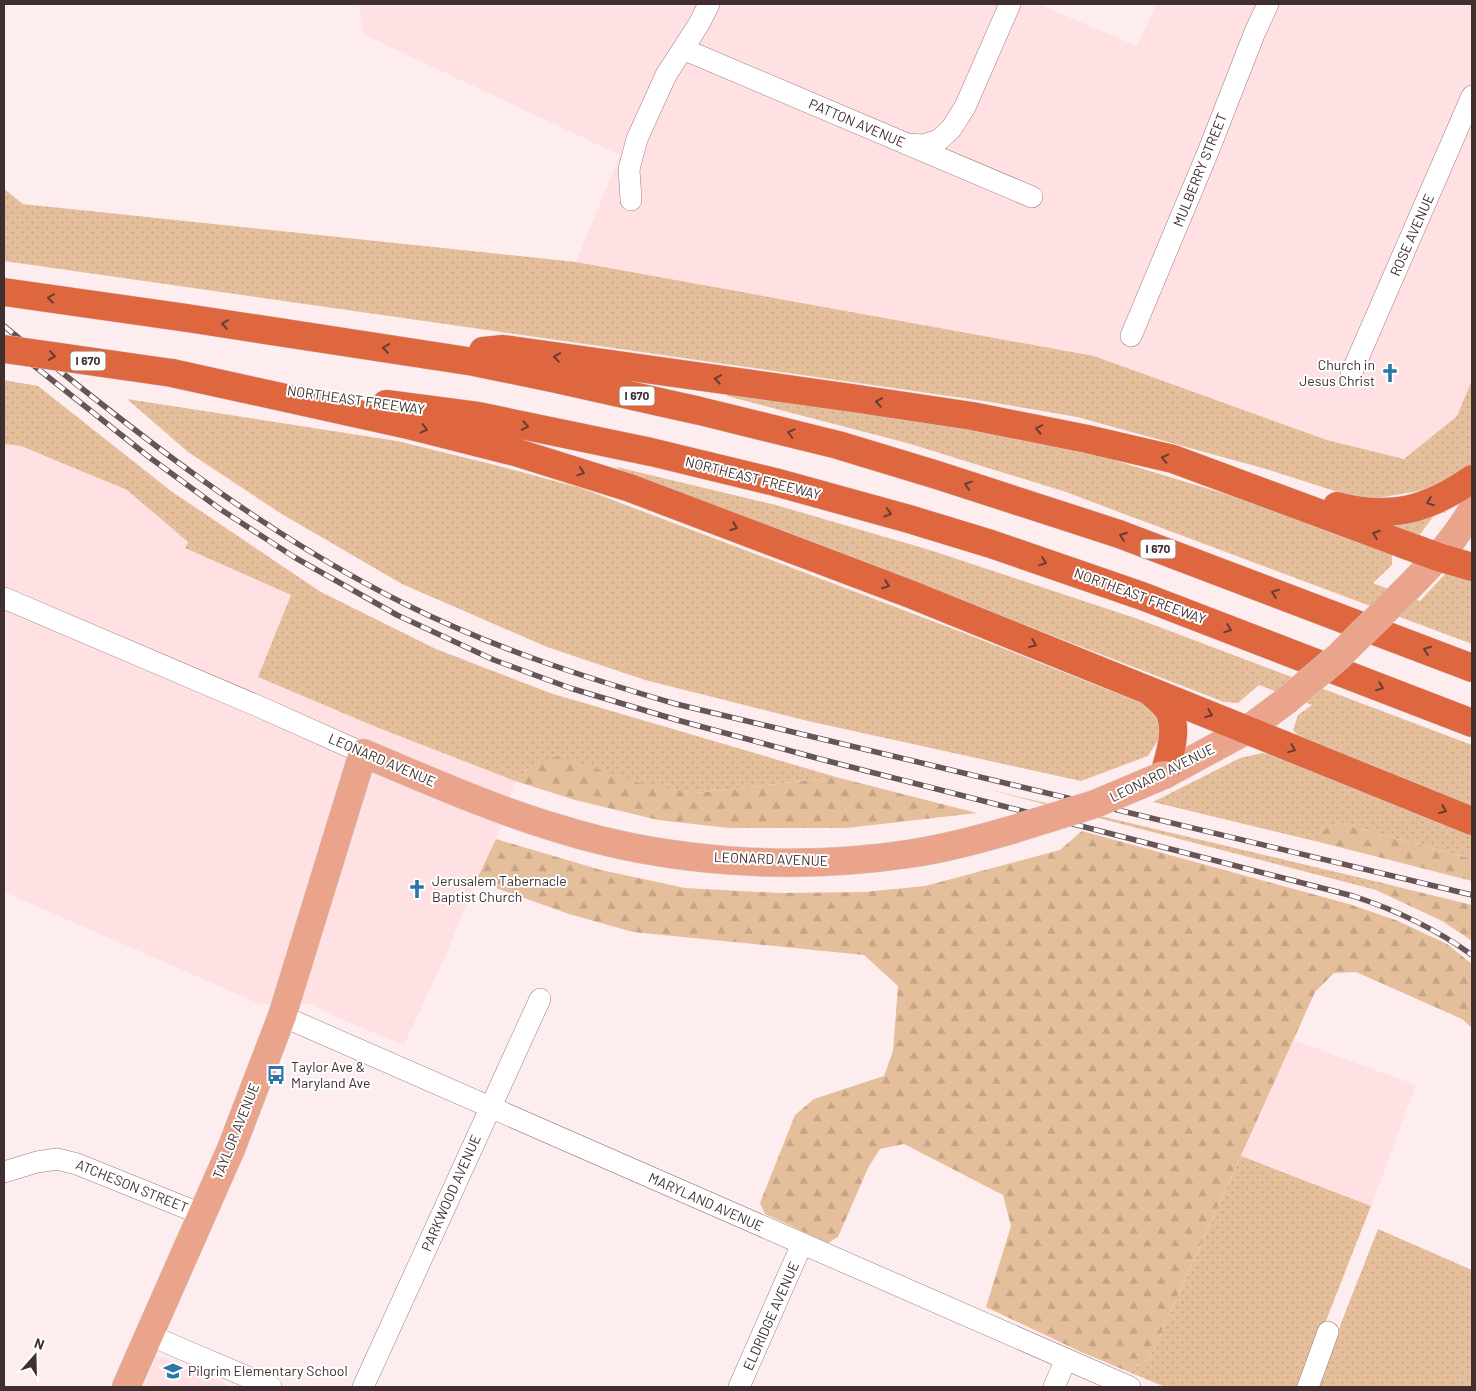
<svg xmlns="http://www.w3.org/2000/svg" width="1476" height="1391" font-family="Barlow,sans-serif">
<defs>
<pattern id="grass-dots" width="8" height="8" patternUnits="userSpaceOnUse" patternTransform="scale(1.25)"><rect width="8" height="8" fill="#e5bf9b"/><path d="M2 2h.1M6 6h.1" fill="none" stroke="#c6a486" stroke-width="1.8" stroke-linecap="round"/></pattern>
<pattern id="forest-firs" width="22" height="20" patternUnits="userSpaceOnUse" patternTransform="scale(1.25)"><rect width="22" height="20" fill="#e5bf9b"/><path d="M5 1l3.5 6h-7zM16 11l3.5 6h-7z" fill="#c6a486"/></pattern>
</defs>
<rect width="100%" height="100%" fill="#feedee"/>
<path fill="#ffe1e3" d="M 359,4 L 1038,4 L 1137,46 L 1156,4 L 1472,4 L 1472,380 L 1457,416 L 1404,459 L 1327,440 L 1094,356 L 576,262 L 620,155 L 363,34 Z
M 4,444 L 21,446 L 127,490 L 188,542 L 186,548 L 292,595 L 258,677 L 376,727 L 515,781 L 496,839 L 476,881 L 444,959 L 404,1045 L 329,1014 L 313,1004 L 260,1004 L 4,892 Z
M 1293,1040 L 1416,1085 L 1371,1206 L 1241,1156 Z
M 157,1355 L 233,1387 L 143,1387 Z"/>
<path fill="url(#grass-dots)" d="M 4,189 L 23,204 L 576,262 L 1094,356 L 1327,440 L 1404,459 L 1457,416 L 1472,380 L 1472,466 L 1431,489 L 1378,498 L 1350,496 L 1266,469 L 1077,417 L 984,401 L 4,261 Z
M 4,380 L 38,386 L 171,491 L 321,592 L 436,649 L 550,693 L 836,777 L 695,793 L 532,766 L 515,781 L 376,727 L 258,677 L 291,595 L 185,548 L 188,542 L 127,490 L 21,446 L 4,444 Z
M 729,388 L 991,433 L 1107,458 L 1219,492 L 1382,546 L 1392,552 L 1392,565 L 1373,583 L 1420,601 L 1446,573 L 1472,574 L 1472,644 L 1063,491 L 907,443 L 727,396 Z
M 127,399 L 397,441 L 495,465 L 581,488 L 964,633 L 1144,704 L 1159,721 L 1159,739 L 1148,756 L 1081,781 L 808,721 L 645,680 L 547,647 L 402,584 L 280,513 L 188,452 Z
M 617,467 L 776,505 L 933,551 L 1138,619 L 1472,745 L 1472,809 L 1306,744 L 1293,730 L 1298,715 L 1312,705 L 1259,685 L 1238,703 L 1224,702 L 963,601 L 839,559 L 624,476 Z
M 1453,501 L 1445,513 L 1438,510 L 1419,536 L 1371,519 Z
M 1262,753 L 1286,758 L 1472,834 L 1472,859 L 1340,823 L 1320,832 L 1323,843 L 1153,802 L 1240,758 Z
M 982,788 L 1378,882 L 1376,890 Z
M 1241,1156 L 1371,1206 L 1300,1387 L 1165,1387 L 1129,1372 L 1149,1359 Z
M 1378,1229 L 1472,1270 L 1472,1387 L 1316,1387 Z"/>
<path fill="url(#forest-firs)" d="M 558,756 L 640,783 L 695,793 L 836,777 L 977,813 L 847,828 L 729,828 L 658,820 L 575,800 L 515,781 L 532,766 Z
M 1340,823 L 1472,859 L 1472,881 L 1323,843 L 1319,832 Z
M 1082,831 L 1349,904 L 1398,921 L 1447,944 L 1472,964 L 1472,1028 L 1462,1019 L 1356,972 L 1334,973 L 1315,992 L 1149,1359 L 1129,1372 L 1079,1351 L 986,1307 L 1011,1226 L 1003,1195 L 904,1144 L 880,1149 L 868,1168 L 838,1237 L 828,1243 L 765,1214 L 760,1203 L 795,1115 L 814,1099 L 884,1076 L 893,1051 L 898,986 L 864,955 L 633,932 L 569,914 L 476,881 L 496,839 L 601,870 L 685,888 L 779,893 L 864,892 L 925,886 L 1060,850 Z
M 1378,882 L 1472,905 L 1472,941 L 1442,921 L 1376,890 Z"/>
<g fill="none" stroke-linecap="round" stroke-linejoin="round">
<g stroke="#a07c7f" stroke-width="22">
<path id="minor" d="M 683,49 L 1032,197
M 907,144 L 923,145 L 939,140 L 951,129 L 965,107 L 1010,4
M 631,200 L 629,169 L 637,139 L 666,75 L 699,24 L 709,4
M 1131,336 L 1208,152 L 1255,32 L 1268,4
M 1351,374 L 1472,96
M 4,598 L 260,707 L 363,753
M 282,1016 L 1130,1387
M 4,1172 L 37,1162 L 57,1159 L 77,1164 L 201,1214
M 149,1335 L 271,1387
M 363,1387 L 540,999
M 739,1387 L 802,1244
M 1054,1387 L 1066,1359
M 1308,1387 L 1328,1332"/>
</g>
<g stroke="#d1cdcd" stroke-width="29">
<path id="major" d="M 1401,595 C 1428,568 1453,543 1472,510
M 1164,775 L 1247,730 L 1287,700
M 126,1387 L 231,1149 L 282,1016 L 363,753 C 428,780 492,809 560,829 C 669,863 795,871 908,854 C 943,849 977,840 1011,830"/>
</g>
<g stroke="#d1cdcd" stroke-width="29">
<path id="highway" d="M 4,292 L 187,318 L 474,362 L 552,378 L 700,411 L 838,445 L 937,475 L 1119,534 L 1472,668
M 483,351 L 503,349 L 852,398 L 972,416 L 1087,439 L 1173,459 L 1438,557 L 1472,567
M 172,373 L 404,424 L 515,452 L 630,488 L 910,594 L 1472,821
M 386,404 L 478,416 L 651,452 L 775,482 L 909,519 L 991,544 L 1142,596 L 1472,723
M 1337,506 C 1391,520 1427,510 1472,479
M 1148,690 C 1156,697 1166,704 1170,713 C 1178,732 1169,756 1164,775"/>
</g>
<use href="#minor" stroke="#fff" stroke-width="21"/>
<use href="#major" stroke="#eba48c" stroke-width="28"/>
<use href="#highway" stroke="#de673f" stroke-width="28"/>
<g stroke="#655556" stroke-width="5.5">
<path id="rail" d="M 4,326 C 131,429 258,531 405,604 C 491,647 583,677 676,704 L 1472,895
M 4,342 L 149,457 L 220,509 L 294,557 L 397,615 L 494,660 L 570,688 L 677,720 L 824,760 L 1353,896 C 1396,910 1436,929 1472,955"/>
</g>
<use href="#rail" stroke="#fff" stroke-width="4" stroke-dasharray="11" stroke-linecap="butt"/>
<g stroke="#d1cdcd" stroke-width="29" stroke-linecap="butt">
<path id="major-bridge" d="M 1287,700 L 1338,657 L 1401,595
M 1011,830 L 1095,804 L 1164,775"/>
</g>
<g stroke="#d1cdcd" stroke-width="29" stroke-linecap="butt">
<path id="highway-bridge" d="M 4,349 L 172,373"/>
</g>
<use href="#major-bridge" stroke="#eba48c" stroke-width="28"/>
<use href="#highway-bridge" stroke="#de673f" stroke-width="28"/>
</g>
<defs><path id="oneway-chevron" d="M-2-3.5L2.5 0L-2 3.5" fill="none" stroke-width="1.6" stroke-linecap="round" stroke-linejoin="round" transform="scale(1.25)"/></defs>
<g stroke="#673d34">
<use href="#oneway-chevron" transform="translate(51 298) rotate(-172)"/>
<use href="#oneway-chevron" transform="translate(225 324) rotate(-171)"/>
<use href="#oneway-chevron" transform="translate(386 348) rotate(-171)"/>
<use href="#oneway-chevron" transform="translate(52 356) rotate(8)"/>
<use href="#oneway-chevron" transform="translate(557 357) rotate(-172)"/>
<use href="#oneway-chevron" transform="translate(718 379) rotate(-172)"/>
<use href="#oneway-chevron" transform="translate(879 402) rotate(-171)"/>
<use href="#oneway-chevron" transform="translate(525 426) rotate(11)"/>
<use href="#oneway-chevron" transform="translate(424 429) rotate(14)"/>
<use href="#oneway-chevron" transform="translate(1039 429) rotate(-169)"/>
<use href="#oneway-chevron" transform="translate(791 433) rotate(-166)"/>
<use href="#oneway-chevron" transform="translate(1165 458) rotate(-167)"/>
<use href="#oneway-chevron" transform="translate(581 472) rotate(18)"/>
<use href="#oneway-chevron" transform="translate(968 485) rotate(-162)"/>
<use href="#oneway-chevron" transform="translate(1430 502) rotate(159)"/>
<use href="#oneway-chevron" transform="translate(888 513) rotate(16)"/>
<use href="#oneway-chevron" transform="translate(734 527) rotate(21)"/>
<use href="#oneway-chevron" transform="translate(1376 534) rotate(-160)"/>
<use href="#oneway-chevron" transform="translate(1123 536) rotate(-160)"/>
<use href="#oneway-chevron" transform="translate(1043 562) rotate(19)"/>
<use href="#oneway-chevron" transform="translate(886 585) rotate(21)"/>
<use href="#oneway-chevron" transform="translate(1275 593) rotate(-159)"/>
<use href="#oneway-chevron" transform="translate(1228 629) rotate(21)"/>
<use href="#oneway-chevron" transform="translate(1033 644) rotate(22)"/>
<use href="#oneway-chevron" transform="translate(1427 650) rotate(-159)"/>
<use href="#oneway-chevron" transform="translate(1380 687) rotate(21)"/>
<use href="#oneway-chevron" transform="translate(1209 714) rotate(22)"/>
<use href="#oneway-chevron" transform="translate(1292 749) rotate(22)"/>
<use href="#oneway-chevron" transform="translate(1443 810) rotate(22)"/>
</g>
<defs>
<g id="church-bare" transform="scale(1.5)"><path d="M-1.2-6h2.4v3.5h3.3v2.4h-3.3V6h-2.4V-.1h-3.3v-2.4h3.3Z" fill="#2a77aa" stroke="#fff" stroke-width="2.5" paint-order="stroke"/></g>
<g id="bus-bare" transform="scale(1.5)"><path d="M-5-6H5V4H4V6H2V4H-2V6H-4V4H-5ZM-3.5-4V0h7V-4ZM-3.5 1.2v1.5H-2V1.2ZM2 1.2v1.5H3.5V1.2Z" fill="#2a77aa" stroke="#fff" stroke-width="2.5" paint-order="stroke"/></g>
<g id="school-bare" transform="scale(1.5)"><path d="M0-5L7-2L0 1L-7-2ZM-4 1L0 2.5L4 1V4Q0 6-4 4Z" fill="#2a77aa" stroke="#fff" stroke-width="2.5" paint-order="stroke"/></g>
</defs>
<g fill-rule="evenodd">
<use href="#church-bare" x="1390" y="373"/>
<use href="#church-bare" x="417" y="889"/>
<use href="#bus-bare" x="276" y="1075"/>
<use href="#school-bare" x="173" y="1371"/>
</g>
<g text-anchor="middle" stroke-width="4" stroke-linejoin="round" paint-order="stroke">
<g fill="#fff" stroke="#796d6e" stroke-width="1">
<rect x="70.5" y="351.5" width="35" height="19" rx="4"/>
<rect x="619.5" y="386.5" width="35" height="19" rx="4"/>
<rect x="1140.5" y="539.5" width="35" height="19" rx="4"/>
</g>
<g font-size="12" font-weight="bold" fill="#3f2f30">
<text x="88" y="365">I 670</text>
<text x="637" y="400">I 670</text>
<text x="1158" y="553">I 670</text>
</g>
<g font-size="14" fill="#3f2f30" stroke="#fff">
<text transform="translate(857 123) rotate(23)" y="5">PATTON AVENUE</text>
<text transform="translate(1200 170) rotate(-68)" y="5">MULBERRY STREET</text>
<text transform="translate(1412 235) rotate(-66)" y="5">ROSE AVENUE</text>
<text transform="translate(356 400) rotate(8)" y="5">NORTHEAST FREEWAY</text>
<text transform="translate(753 478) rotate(14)" y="5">NORTHEAST FREEWAY</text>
<text transform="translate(1140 596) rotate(20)" y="5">NORTHEAST FREEWAY</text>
<text transform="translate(382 760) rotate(23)" y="5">LEONARD AVENUE</text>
<text transform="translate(1162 773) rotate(-26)" y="5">LEONARD AVENUE</text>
<text transform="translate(771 859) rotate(2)" y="5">LEONARD AVENUE</text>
<text transform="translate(236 1131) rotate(-68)" y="5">TAYLOR AVENUE</text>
<text transform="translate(132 1186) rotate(22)" y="5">ATCHESON STREET</text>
<text transform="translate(451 1193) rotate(-66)" y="5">PARKWOOD AVENUE</text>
<text transform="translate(706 1202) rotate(24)" y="5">MARYLAND AVENUE</text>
<text transform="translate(771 1316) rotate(-66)" y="5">ELDRIDGE AVENUE</text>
</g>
<g font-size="14" fill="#3f2f30" stroke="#fff" text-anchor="start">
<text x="1375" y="370" text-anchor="end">Church in<tspan x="1375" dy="16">Jesus Christ</tspan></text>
<text x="432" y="886">Jerusalem Tabernacle<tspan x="432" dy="16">Baptist Church</tspan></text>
<text x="291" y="1072">Taylor Ave &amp;<tspan x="291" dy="16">Maryland Ave</tspan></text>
<text x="188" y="1376">Pilgrim Elementary School</text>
</g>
</g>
<rect width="1476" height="1391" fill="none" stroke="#3f2f30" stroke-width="10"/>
<g transform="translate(35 1356) rotate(20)" stroke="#ffffff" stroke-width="4" paint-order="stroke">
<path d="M0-4L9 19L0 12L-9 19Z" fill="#3f2f30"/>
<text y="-8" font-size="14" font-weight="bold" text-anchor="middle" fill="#3f2f30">N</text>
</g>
</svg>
